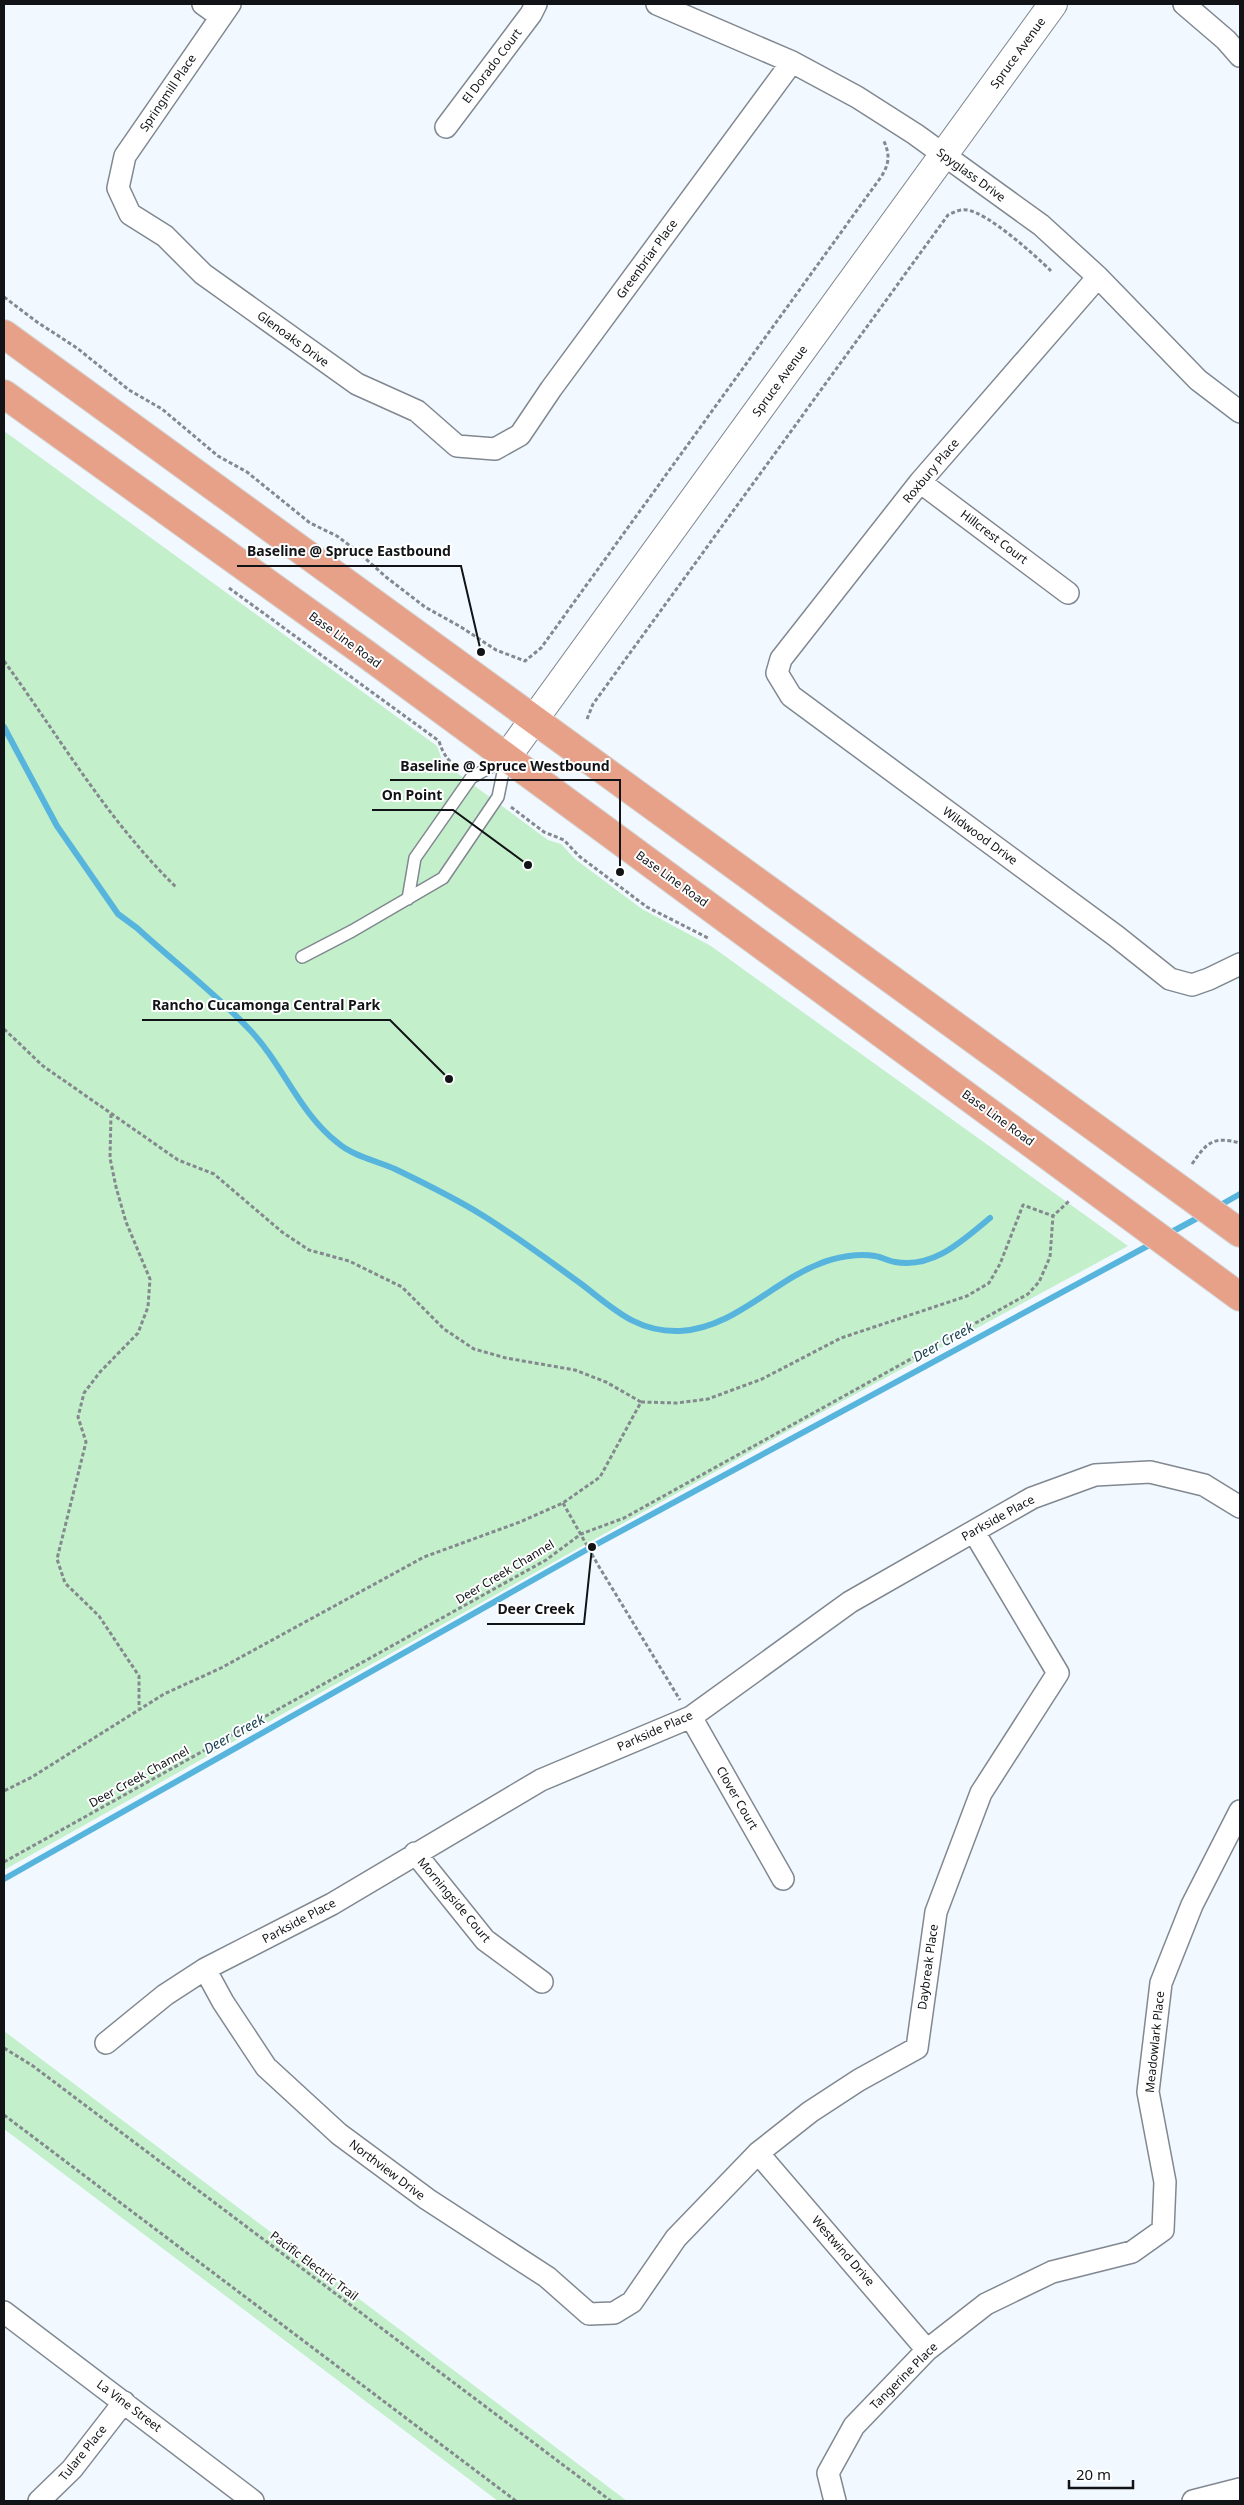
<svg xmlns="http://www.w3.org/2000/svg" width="1244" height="2505" font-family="'Noto Sans',sans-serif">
<rect width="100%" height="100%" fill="#f1f8ff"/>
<path fill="#c3efcb" d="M 4,431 L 437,746 L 441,757 L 449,767 L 548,840 L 561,844 L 575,859 L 642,909 L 711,946 L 1128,1246 L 804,1422 L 4,1870 Z
M 4,2031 L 627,2501 L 498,2501 L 4,2129 Z"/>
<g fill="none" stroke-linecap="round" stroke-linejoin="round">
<path stroke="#57b5dd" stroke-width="6" d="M 4,727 L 57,826 L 118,914 L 137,928 C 174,962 215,993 249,1029 C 283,1064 299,1113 338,1143 C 353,1156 377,1161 395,1169 C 424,1183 455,1198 482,1215 C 516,1236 548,1260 580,1283 C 612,1307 636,1333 680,1331 C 734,1328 772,1282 819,1264 C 835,1257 859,1253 875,1256 C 882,1257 888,1261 895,1262 C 934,1269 963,1240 990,1218
M 1217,1207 L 1240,1194
M 1166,1235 L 1203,1215
M 4,1879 L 586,1550 L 1153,1243"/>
<g stroke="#818890" stroke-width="14">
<path id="lane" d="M 408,899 L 415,858 L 471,778 L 506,758
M 302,957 L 352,931 L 443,878 L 498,797 L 506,758"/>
</g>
<g stroke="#818890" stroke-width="24">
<path id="street" d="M 203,4 L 221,17
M 230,4 L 125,156 L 118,188 L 130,214 L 165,236 L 203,274 L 357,384 L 417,411 L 457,446 L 495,449 L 520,435 L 551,389 L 792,62
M 657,4 L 792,62 L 857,97 L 915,134 L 1041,225 L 1098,277 L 1198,380 L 1240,412
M 1184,4 L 1226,40 L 1240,56
M 446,127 L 531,14 L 536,4
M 1098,277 L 920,482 L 781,659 L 777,673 L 791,696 L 1116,936 L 1170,979 L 1192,985 L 1209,979 L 1240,964
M 920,482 L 1068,593
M 691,1717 L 783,1879
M 415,1853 L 485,1940 L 542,1982
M 205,1969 L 223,2002 L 266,2067 L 339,2134 L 427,2199 L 547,2277 L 589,2314 L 614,2313 L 632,2302 L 676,2238 L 758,2153 L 810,2112 L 859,2080 L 917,2048 L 936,1912 L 981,1793 L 1058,1673 L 974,1532
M 106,2043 L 165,1995 L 205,1969 L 332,1904 L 541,1780 L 691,1717 L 850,1602 L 1032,1498 L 1095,1475 L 1150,1472 L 1204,1485 L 1240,1507
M 758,2153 L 927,2350
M 4,2312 L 253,2501
M 39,2501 L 72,2469 L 124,2402
M 835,2501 L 828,2473 L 854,2426 L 927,2350 L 986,2304 L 1052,2272 L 1132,2252 L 1163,2230 L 1165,2182 L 1148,2092 L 1161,1983 L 1192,1905 L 1240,1811
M 1193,2501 L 1240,2489"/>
</g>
<g stroke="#818890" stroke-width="30">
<path id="secondary" d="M 506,758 L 1053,4"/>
</g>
<g stroke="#d4d5d5" stroke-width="30">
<path id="primary" d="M 4,334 L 1240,1233
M 4,394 L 366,654 L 1240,1297"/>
</g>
<path stroke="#84898e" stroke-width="3" stroke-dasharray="4 2.5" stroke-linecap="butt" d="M 4,297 L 37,322 L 77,348 L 129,390 L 162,409 L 218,456 L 247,472 L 310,523 L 337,536 L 357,551 L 386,577 L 425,607 L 461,627 L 496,650 L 525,661 L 541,648 L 881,177 C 890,163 890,154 883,139
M 229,588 L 439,741 C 443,754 448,761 459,769
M 4,661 C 61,739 107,820 177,888
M 587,719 L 593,704 L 948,215 C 954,212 960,209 967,210 C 988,213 1035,255 1051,271
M 511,807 L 544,832 L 564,840 L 579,856 L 647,907 L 708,938
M 4,1029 L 43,1066 L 178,1160 L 214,1174 L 282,1232 L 309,1250 L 349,1261 L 402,1287 L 444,1329 L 474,1349 L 506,1358 L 575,1370 L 606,1382 L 641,1402 L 600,1477 L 563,1503 L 520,1522 L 424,1557 L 221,1668 L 164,1694 L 32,1777 L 4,1791
M 111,1114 L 110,1158 L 116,1187 L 126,1222 L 150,1279 L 148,1307 L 138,1333 L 100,1372 L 84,1393 L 78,1417 L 86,1442 L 57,1559 L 65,1583 L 99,1616 L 139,1676 L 139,1708
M 1192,1164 C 1207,1142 1213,1136 1240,1143
M 641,1402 L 677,1403 L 708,1399 L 762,1379 L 841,1338 L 967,1296 L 989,1283 L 1000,1264 L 1023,1205 L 1053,1216
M 563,1503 L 598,1565 L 680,1700
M 4,1862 L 546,1560 L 581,1534 L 624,1518 L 1028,1294 L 1039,1282 L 1050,1257 L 1053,1216 L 1069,1201
M 4,2048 L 33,2066 L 611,2501
M 4,2115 L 516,2501"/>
<use href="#lane" stroke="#fff" stroke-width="11"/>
<use href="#street" stroke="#fff" stroke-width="21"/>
<use href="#secondary" stroke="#fff" stroke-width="28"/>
<use href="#primary" stroke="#e8a189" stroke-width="28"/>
</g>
<g text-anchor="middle" stroke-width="4" stroke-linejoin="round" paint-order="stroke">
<g font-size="12" fill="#111316" stroke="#fff">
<text transform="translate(1018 53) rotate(-54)" y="4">Spruce Avenue</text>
<text transform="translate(492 66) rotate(-53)" y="4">El Dorado Court</text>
<text transform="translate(168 93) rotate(-56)" y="4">Springmill Place</text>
<text transform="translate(971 175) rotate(36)" y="4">Spyglass Drive</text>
<text transform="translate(647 259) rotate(-54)" y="4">Greenbriar Place</text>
<text transform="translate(293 339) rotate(36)" y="4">Glenoaks Drive</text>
<text transform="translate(780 381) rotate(-54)" y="4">Spruce Avenue</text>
<text transform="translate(931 471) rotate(-50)" y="4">Roxbury Place</text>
<text transform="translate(994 537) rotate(37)" y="4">Hillcrest Court</text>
<text transform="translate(345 640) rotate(36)" y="4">Base Line Road</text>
<text transform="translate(980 836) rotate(36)" y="4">Wildwood Drive</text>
<text transform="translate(672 879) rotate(36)" y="4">Base Line Road</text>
<text transform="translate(998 1118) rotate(36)" y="4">Base Line Road</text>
<text transform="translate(998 1518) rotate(-29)" y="4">Parkside Place</text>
<text transform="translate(505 1572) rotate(-31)" y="4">Deer Creek Channel</text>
<text transform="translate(655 1731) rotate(-24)" y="4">Parkside Place</text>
<text transform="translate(139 1777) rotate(-29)" y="4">Deer Creek Channel</text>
<text transform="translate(737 1798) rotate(60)" y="4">Clover Court</text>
<text transform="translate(454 1900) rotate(50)" y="4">Morningside Court</text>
<text transform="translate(299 1921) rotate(-28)" y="4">Parkside Place</text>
<text transform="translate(928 1967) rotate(-82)" y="4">Daybreak Place</text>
<text transform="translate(1155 2042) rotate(-84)" y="4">Meadowlark Place</text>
<text transform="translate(387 2170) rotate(37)" y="4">Northview Drive</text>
<text transform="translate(843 2251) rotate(49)" y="4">Westwind Drive</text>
<text transform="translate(314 2266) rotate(37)" y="4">Pacific Electric Trail</text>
<text transform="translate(904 2376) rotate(-45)" y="4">Tangerine Place</text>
<text transform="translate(129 2406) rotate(37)" y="4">La Vine Street</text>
<text transform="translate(83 2453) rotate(-51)" y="4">Tulare Place</text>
</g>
<g font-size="14" font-style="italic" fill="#1c4556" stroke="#fff">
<text transform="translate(943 1342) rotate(-29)" y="5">Deer Creek</text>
<text transform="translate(234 1734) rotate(-29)" y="5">Deer Creek</text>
</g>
</g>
<path fill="none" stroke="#111316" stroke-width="2" d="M481 652L461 566H237M620 872L620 780H390M528 865L453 810H372M449 1079L390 1020H142M592 1547L584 1624H487"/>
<g fill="#111316" stroke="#fff" stroke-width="2">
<circle cx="481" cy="652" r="5"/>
<circle cx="620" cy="872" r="5"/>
<circle cx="528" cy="865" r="5"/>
<circle cx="449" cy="1079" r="5"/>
<circle cx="592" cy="1547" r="5"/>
</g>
<g font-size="14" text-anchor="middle" font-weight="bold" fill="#111316" stroke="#fff" stroke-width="4" stroke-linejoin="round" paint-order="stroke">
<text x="349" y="556">Baseline @ Spruce Eastbound</text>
<text x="505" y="771">Baseline @ Spruce Westbound</text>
<text x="412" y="800">On Point</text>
<text x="266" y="1010">Rancho Cucamonga Central Park</text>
<text x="536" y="1614">Deer Creek</text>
</g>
<rect width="1244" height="2505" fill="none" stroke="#111316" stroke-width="10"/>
<path d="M1069 2480v8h64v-8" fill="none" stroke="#111316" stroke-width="2.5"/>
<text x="1076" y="2480" font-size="15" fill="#111316" stroke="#ffffff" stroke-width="4" paint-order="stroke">20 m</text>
</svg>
